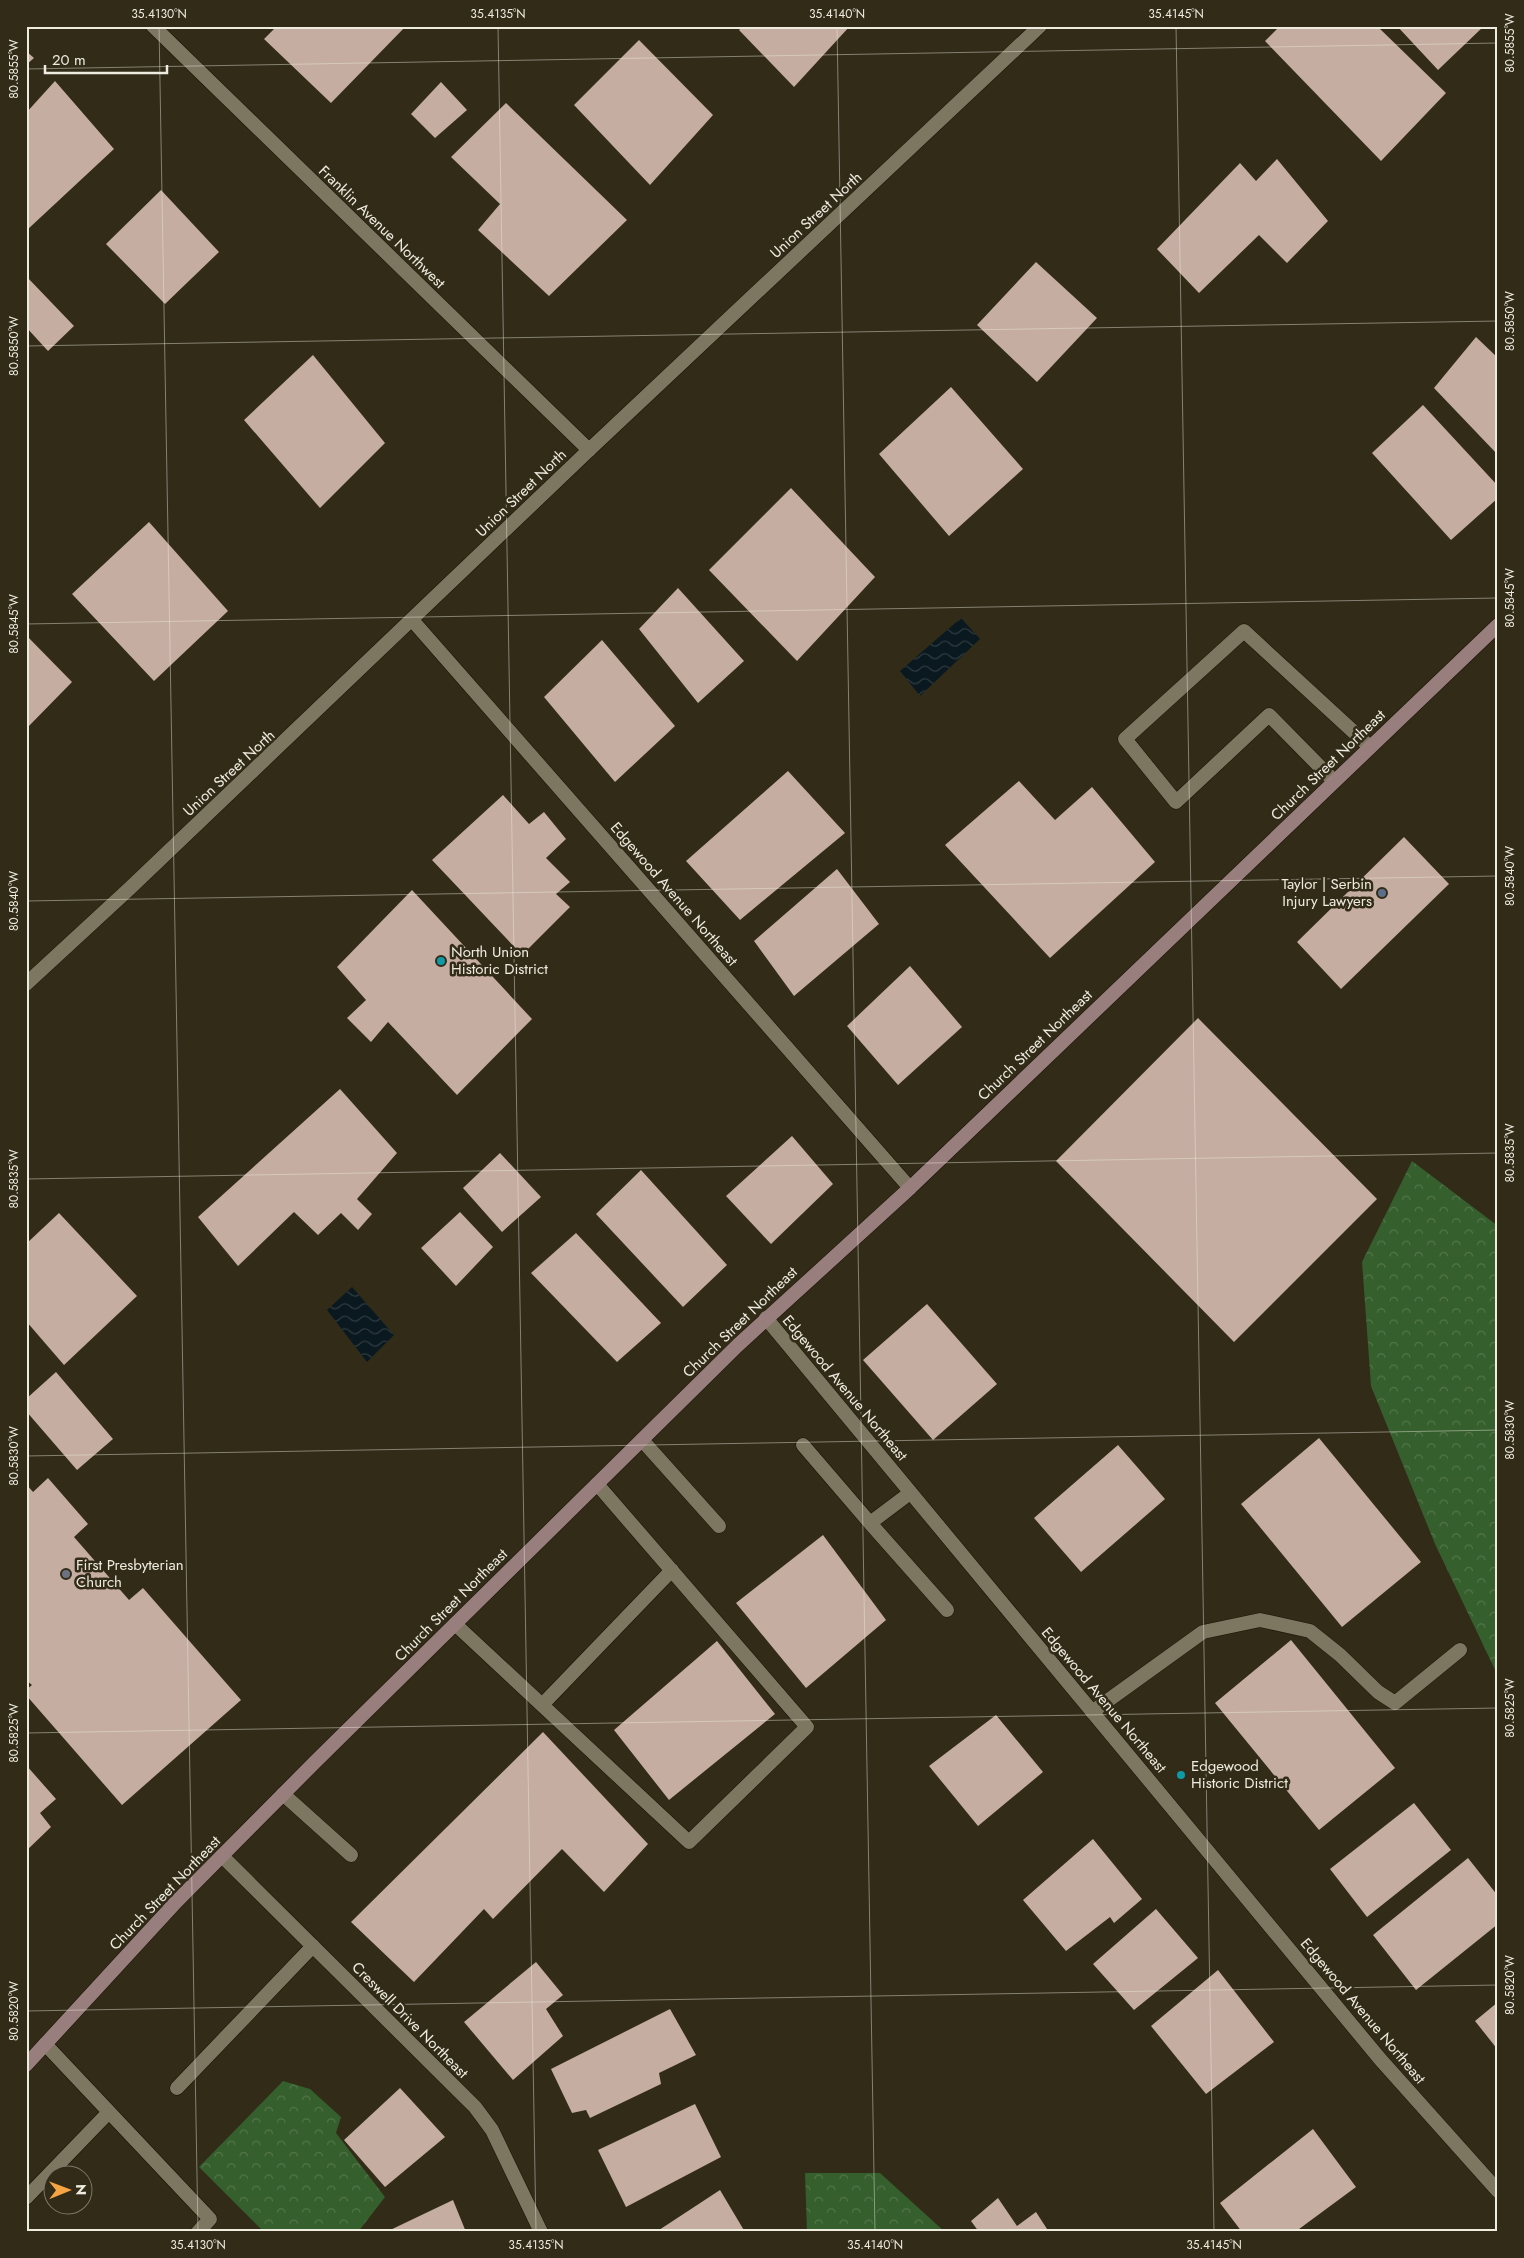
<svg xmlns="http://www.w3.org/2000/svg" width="1524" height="2258" font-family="Jost,sans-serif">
<defs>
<pattern id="forest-crowns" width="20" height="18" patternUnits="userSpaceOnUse" patternTransform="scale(1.25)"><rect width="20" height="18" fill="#355f2c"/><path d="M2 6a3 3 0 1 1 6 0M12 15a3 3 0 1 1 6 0" fill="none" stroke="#53764a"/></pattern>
<pattern id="water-waves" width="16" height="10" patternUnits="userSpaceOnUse" patternTransform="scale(1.25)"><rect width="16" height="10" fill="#0a191f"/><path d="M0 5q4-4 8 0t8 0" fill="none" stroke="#2e3b3f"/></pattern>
</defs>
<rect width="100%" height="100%" fill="#312b18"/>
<path fill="url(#forest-crowns)" d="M 1412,1161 L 1498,1226 L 1498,1676 L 1435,1544 L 1371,1386 L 1362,1262 Z
M 283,2081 L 310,2089 L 341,2117 L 336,2133 L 385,2197 L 358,2232 L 264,2232 L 199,2167 Z
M 805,2173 L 880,2173 L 945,2232 L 807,2232 Z"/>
<path fill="url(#water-waves)" d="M 961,618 L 980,639 L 920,696 L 900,671 Z
M 352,1287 L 394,1335 L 367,1362 L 327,1310 Z"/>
<path fill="#c5ada1" d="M 277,26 L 406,26 L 331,103 L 264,39 Z
M 743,26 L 850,26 L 794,87 L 739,30 Z
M 1280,26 L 1377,26 L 1446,93 L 1381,161 L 1265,41 Z
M 1397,26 L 1484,26 L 1438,70 Z
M 639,40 L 713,115 L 650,185 L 574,105 Z
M 26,51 L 34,58 L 26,65 Z
M 55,81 L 114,149 L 27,230 L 26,113 Z
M 441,82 L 467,110 L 435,138 L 411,114 Z
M 506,103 L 627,220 L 549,296 L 478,230 L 500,204 L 451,157 Z
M 1277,159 L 1328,221 L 1287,263 L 1259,235 L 1199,293 L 1157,249 L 1240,163 L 1256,181 Z
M 161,190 L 219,252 L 165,304 L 106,244 Z
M 1036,262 L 1097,318 L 1037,382 L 977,325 Z
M 26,276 L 74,326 L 48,351 L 26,327 Z
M 1476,337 L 1498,358 L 1498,455 L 1434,388 Z
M 313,355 L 385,443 L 320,508 L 244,420 Z
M 951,387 L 1023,469 L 949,536 L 879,454 Z
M 1423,405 L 1498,486 L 1498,498 L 1451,540 L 1372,453 Z
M 791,488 L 875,577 L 797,661 L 709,570 Z
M 149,522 L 228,611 L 154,681 L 72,594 Z
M 678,588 L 744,661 L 698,703 L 639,629 Z
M 26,635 L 72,682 L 26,729 Z
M 602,640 L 675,726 L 615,782 L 544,697 Z
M 788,771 L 845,833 L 740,920 L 686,861 Z
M 1019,781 L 1055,820 L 1092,787 L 1155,862 L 1050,958 L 945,845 Z
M 503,795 L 529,824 L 544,812 L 566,839 L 546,858 L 570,882 L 556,894 L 570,907 L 522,955 L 432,860 Z
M 1404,837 L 1449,884 L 1341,989 L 1297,942 Z
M 837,869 L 879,924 L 794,996 L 754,941 Z
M 412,890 L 532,1019 L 457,1095 L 388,1022 L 371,1042 L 347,1018 L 366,1000 L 337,967 Z
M 910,966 L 962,1027 L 898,1085 L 847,1026 Z
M 1198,1018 L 1377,1199 L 1234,1342 L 1056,1161 Z
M 340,1089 L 397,1153 L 357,1199 L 372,1214 L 358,1230 L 341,1213 L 318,1235 L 294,1212 L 238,1266 L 198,1217 Z
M 792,1136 L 833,1184 L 771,1244 L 726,1196 Z
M 500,1153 L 541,1197 L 502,1232 L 463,1188 Z
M 641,1170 L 727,1265 L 683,1307 L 596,1214 Z
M 460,1212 L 493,1247 L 456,1286 L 421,1248 Z
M 59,1213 L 137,1296 L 64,1365 L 26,1321 L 26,1244 Z
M 576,1233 L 661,1323 L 617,1362 L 531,1273 Z
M 927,1304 L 997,1384 L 933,1440 L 863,1360 Z
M 56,1372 L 113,1439 L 77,1470 L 26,1411 L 26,1399 Z
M 1319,1438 L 1421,1562 L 1342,1627 L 1241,1504 Z
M 1118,1445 L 1165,1499 L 1081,1572 L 1034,1518 Z
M 48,1478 L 88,1524 L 74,1537 L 129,1600 L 143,1588 L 241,1700 L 122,1805 L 26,1695 L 26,1690 L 32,1685 L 26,1680 L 26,1484 L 33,1492 Z
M 823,1535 L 886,1620 L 806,1688 L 736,1603 Z
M 1291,1640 L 1395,1768 L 1319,1830 L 1215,1703 Z
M 717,1641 L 775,1714 L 669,1800 L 614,1730 Z
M 996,1715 L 1043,1772 L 978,1826 L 929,1766 Z
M 543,1732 L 648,1844 L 604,1892 L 562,1849 L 493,1919 L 484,1909 L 414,1982 L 351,1922 Z
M 26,1765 L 56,1799 L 40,1813 L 51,1827 L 26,1851 Z
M 1414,1803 L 1451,1850 L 1367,1917 L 1330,1869 Z
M 1093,1839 L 1142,1899 L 1114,1923 L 1110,1917 L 1066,1951 L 1023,1900 Z
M 1468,1858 L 1498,1896 L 1498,1924 L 1416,1990 L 1373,1935 Z
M 1156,1909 L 1198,1958 L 1134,2010 L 1093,1964 Z
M 536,1962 L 563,1995 L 546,2009 L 563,2036 L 513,2080 L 464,2022 Z
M 1218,1970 L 1274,2042 L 1206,2094 L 1151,2026 Z
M 1498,2002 L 1498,2050 L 1475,2021 Z
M 670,2009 L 696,2055 L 659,2073 L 661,2084 L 590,2118 L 586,2110 L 572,2113 L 551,2069 Z
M 400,2088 L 445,2137 L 385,2187 L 344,2140 Z
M 695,2104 L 721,2157 L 626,2207 L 598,2150 Z
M 1313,2129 L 1356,2187 L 1295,2232 L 1242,2232 L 1220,2203 Z
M 720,2190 L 745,2232 L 656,2232 Z
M 998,2198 L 1017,2226 L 1036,2212 L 1049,2232 L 979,2232 L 971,2221 Z
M 453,2200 L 466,2232 L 386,2232 Z"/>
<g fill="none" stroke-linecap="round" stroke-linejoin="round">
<g stroke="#191303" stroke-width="15">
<path id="service" d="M 1334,781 L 1269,715 L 1176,802 L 1125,739 L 1244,631 L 1370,747
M 642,1440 L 719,1526
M 803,1445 L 870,1523 L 910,1493
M 870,1523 L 947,1610
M 455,1624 L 689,1842 L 807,1727 L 597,1484
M 542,1705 L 672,1570
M 1092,1712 L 1203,1632 L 1260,1620 L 1310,1631 L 1340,1655 L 1378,1692 L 1395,1703 L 1460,1650
M 283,1794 L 351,1855
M 45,2044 L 210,2219 L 198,2232
M 177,2088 L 313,1946
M 26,2198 L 109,2112"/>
</g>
<g stroke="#191303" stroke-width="15">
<path id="minor" d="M 153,26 L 589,450
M 413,621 L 910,1188
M 766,1318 L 1380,2059 L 1498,2191
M 222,1856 L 475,2107 L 492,2130 L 541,2232"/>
</g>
<g stroke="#191303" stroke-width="15">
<path id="tertiary" d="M 26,984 L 129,889 L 589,450 L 1040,26"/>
</g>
<g stroke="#191303" stroke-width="15">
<path id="secondary" d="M 26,2065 L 176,1902 L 315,1762 L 738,1345 L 910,1188 L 1498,625"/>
</g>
<use href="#service" stroke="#7d7761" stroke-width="14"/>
<use href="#minor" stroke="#7d7761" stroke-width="14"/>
<use href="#tertiary" stroke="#7d7761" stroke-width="14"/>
<use href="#secondary" stroke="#997e7e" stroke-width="14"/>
</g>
<path fill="none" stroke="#eeebdf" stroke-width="1" stroke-opacity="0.45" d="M 159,26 L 198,2232M 498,26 L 536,2232M 837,26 L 875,2232M 1176,26 L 1214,2232M 26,69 L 1498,43M 26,346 L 1498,321M 26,624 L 1498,598M 26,901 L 1498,876M 26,1179 L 1498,1153M 26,1456 L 1498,1430M 26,1733 L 1498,1708M 26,2011 L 1498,1985"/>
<circle fill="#5c6f8a" stroke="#312b18" stroke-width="2" cx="1382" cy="893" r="5"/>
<g fill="#0f9aa8" stroke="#312b18" stroke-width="2">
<circle cx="441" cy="961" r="5"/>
<circle cx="1181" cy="1775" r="5"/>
</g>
<circle fill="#6b7280" stroke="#312b18" stroke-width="2" cx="66" cy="1574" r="5"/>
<g text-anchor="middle" stroke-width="5" stroke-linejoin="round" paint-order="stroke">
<g font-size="15" fill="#eeebdf" stroke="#312b18">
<text transform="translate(816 215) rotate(-43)" y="5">Union Street North</text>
<text transform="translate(382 227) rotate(44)" y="5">Franklin Avenue Northwest</text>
<text transform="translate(521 493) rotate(-44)" y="5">Union Street North</text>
<text transform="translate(1328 765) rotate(-44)" y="5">Church Street Northeast</text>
<text transform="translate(229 773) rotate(-43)" y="5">Union Street North</text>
<text transform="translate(674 894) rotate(49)" y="5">Edgewood Avenue Northeast</text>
<text transform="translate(1035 1045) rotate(-44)" y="5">Church Street Northeast</text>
<text transform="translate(740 1322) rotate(-44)" y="5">Church Street Northeast</text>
<text transform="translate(845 1388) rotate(50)" y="5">Edgewood Avenue Northeast</text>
<text transform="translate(451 1605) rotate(-45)" y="5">Church Street Northeast</text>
<text transform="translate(1104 1700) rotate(50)" y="5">Edgewood Avenue Northeast</text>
<text transform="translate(165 1893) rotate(-46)" y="5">Church Street Northeast</text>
<text transform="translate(1363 2011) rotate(50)" y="5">Edgewood Avenue Northeast</text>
<text transform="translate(410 2020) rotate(45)" y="5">Creswell Drive Northeast</text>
</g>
<g font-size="15" fill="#eeebdf" stroke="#312b18" text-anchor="start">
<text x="1372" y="889" text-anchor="end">Taylor | Serbin<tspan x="1372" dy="17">Injury Lawyers</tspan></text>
<text x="451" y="957">North Union<tspan x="451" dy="17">Historic District</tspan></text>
<text x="76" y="1570">First Presbyterian<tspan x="76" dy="17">Church</tspan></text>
<text x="1191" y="1771">Edgewood<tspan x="1191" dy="17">Historic District</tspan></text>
</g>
</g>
<rect width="1524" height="2258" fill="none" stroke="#312b18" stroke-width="55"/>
<g transform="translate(68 2190) rotate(89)"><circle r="24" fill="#312b18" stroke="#7d7868"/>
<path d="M0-4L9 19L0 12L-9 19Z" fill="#f4a443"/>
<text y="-8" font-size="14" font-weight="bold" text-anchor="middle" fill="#eeebdf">N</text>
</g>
<path d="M45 65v8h122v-8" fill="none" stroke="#eeebdf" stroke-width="2.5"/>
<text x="52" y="65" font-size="15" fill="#eeebdf" stroke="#312b18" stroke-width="4" paint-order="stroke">20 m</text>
<rect x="28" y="28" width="1468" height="2202" fill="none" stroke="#eeebdf" stroke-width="2"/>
<g font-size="12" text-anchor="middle" fill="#eeebdf">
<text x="159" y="18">35.4130°N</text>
<text x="498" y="18">35.4135°N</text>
<text x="837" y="18">35.4140°N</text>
<text x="1176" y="18">35.4145°N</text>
<text transform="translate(1510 43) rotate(-90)" y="4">80.5855°W</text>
<text transform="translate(14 69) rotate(-90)" y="4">80.5855°W</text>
<text transform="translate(1510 321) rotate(-90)" y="4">80.5850°W</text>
<text transform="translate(14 346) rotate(-90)" y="4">80.5850°W</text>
<text transform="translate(1510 598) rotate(-90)" y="4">80.5845°W</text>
<text transform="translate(14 624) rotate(-90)" y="4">80.5845°W</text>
<text transform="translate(1510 876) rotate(-90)" y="4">80.5840°W</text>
<text transform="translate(14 901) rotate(-90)" y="4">80.5840°W</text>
<text transform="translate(1510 1153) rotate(-90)" y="4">80.5835°W</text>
<text transform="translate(14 1179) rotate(-90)" y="4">80.5835°W</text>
<text transform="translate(1510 1430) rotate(-90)" y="4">80.5830°W</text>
<text transform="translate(14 1456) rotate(-90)" y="4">80.5830°W</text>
<text transform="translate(1510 1708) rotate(-90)" y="4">80.5825°W</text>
<text transform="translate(14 1733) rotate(-90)" y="4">80.5825°W</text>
<text transform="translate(1510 1985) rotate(-90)" y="4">80.5820°W</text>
<text transform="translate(14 2011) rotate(-90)" y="4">80.5820°W</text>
<text x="198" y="2249">35.4130°N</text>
<text x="536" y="2249">35.4135°N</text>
<text x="875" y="2249">35.4140°N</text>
<text x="1214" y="2249">35.4145°N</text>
</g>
</svg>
